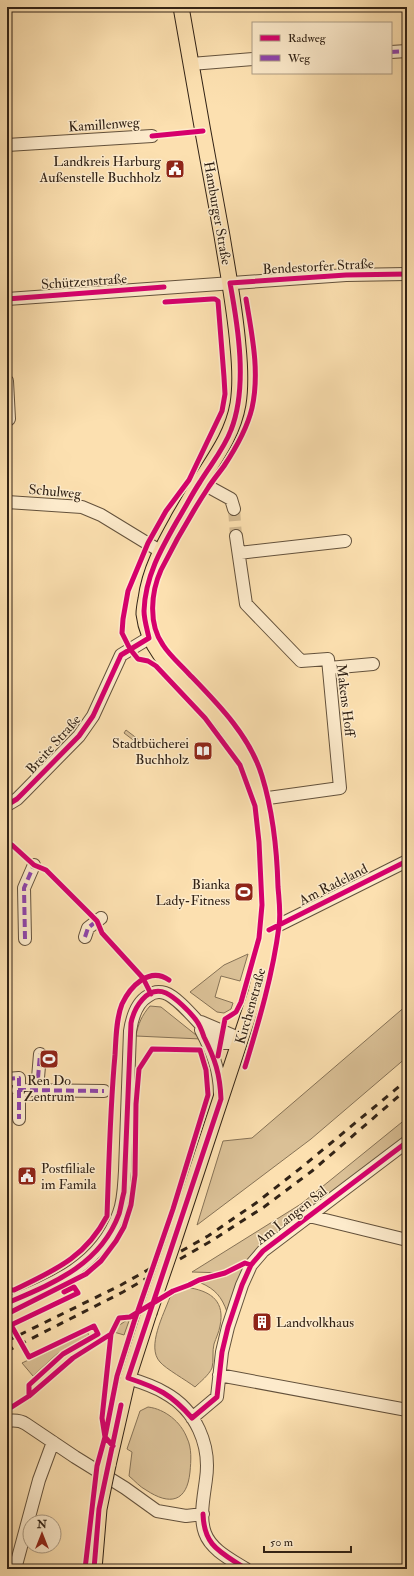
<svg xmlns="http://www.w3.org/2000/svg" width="414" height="1576" font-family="'IM FELL Double Pica',serif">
<rect width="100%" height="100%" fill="#fce0b0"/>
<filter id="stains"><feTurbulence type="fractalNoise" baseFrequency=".005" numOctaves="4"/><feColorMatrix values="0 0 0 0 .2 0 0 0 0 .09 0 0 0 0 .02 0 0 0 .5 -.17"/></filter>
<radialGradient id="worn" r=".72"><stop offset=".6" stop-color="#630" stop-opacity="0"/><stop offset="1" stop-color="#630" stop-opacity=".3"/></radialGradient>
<path fill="#dac096" stroke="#867256" d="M 126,730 L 147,746 L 145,749 L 124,733 Z
M 248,954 L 240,981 L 221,976 L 215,997 L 233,1003 L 231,1009 L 224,1013 L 217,1012 L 190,992 L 224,965 Z
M 407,1005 L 407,1057 L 311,1139 L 197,1225 L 223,1141 L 252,1138 Z
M 150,1006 L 161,1007 L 201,1039 L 136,1036 C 138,1024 142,1015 150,1006 Z
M 407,1118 L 407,1142 L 263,1251 L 245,1263 L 225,1273 L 192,1272 L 301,1204 Z
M 244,1265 L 227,1312 C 222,1297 215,1289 201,1283 L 234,1271 Z
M 191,1288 C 212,1292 225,1302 220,1326 C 219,1332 216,1338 214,1344 C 212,1351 214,1361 212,1368 C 209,1375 200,1382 195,1387 C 186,1380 166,1369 160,1362 C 146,1347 164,1314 170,1297 L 182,1290 Z
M 130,1318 L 124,1335 L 114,1332 L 118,1326 Z
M 87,1332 L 89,1335 L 57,1354 L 33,1376 L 22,1363 Z
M 148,1407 C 165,1409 181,1422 187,1438 C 192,1448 191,1461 190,1472 C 187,1502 170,1506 146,1490 C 140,1487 135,1481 129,1476 L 132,1452 L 127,1449 L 140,1411 Z"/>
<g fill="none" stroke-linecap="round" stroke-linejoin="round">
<path stroke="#d4ba91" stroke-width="12" stroke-dasharray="12 6" stroke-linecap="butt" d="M 234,509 L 236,536"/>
<g stroke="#64523c" stroke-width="14">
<path id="minor" d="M 391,52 L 407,51
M 191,64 L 253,59
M 7,145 L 152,136
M 7,299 L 346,275 L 407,274
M 7,381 L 9,419
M 200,482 L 231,499 L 234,509
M 7,502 L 82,507 L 101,515 L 160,551
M 236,536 L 246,604 L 301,661 L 328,659 L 340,788 L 261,799
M 239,553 L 345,541
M 329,668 L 373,664
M 7,805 L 17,799 L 25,791 L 79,736 L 93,716 L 121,655 L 149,638
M 269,930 L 407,861
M 85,937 L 88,928 L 101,918
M 25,939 L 24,888 L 34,865
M 201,1022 L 241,1039
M 201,1030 C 212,1051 220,1070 220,1094
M 38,1078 L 40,1054
M 7,1079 L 19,1078 L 19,1119
M 18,1090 L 104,1091
M 309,1216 L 407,1240
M 7,1303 C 54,1284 101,1265 119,1213 C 124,1200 124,1185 125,1171 L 130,1031 C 132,1018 136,1003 148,996 C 153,992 159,991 165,993 C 182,999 204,1032 220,1043 L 231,1043 L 241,1039
M 219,1375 L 407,1410
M 128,1378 C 141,1382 154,1386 165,1393 C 196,1410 211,1445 206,1479 C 204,1496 199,1517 205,1533 C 211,1550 232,1560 246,1569
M 192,1418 L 217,1397 L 222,1352 L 228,1327 L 242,1285 L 251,1265 L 263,1251 L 407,1142
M 7,1421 C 14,1420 20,1420 26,1424 L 75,1457 L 125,1488 L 157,1511 L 186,1516 L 203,1514
M 15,1569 L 39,1480 L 53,1442"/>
</g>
<g stroke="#322316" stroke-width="17">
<path id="major" d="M 173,1243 L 256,992 C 269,942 273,903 269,851 C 267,827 263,802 255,779 C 245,754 230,731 213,711 C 187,681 149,657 144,614 C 144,609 145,604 146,599 C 150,568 165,543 180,516 C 187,504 194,492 201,480 C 217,455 233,433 238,404 C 241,385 240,366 238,346 C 235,309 228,273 222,236 C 208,160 194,83 181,7
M 108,1465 L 128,1378 L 149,1313"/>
</g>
<use href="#minor" stroke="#fdebcc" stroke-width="12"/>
<use href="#major" stroke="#fce0b0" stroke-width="15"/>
<path stroke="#322316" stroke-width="3" stroke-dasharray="7 7" stroke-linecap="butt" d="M 7,1341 L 121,1285 L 208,1236 L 256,1203 L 302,1167 L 407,1080
M 7,1351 L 123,1292 L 211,1241 L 264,1207 L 312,1171 L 407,1089"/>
<g stroke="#322316" stroke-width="17" stroke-linecap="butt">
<path id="major-bridge" d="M 149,1313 L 173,1243
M 94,1569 L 99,1509 L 108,1465"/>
</g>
<use href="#major-bridge" stroke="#fce0b0" stroke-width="15"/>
<path stroke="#8e44ad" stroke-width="4" stroke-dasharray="8 4" stroke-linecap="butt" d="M 391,52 L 407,51
M 85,937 L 88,928 L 99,919
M 25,939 L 24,888 L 34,865
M 38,1078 L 40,1054
M 7,1079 L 19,1078 L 19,1119
M 18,1090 L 104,1091"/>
<g stroke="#fdebcc" stroke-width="8">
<path id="cycleway" d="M 152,136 L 203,131
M 7,299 L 164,287
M 165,302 L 212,299 L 215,299 L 218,301 L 224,377 L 225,394 L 222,411 L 189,480 L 166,511 L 148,543 L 128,591 L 123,619 L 122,633 L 130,649 L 138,659 L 148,661 L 156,666 L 205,718 L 240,765 L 255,806 L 259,842 L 262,905 L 259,938 L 241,1002 L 236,1012 L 225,1019 L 218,1056
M 7,805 L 17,799 L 25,791 L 79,736 L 93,716 L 121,655 L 149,638 C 147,629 144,619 144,611 C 145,577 161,549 177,521 C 185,508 192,494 200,482 C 211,464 224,449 231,430 C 248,387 238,326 230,283 L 346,275 L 407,274
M 7,843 L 12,845 L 34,865 L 46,870 L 97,921 L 102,933 L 143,978 L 151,994
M 269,930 L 407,861
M 245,1067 C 259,1021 273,974 279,926 C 281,913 279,900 278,887 C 277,850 273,812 262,776 C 250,736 218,704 189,674 C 181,665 170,656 163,645 C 148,624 151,592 161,570 C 175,542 191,514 208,488 C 213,480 219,473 224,466 C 236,448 247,429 252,408 C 260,372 252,335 246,299
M 7,1290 L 14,1290 C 55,1270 85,1258 107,1216 C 109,1162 110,1109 115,1055 C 116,1039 116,1019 122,1004 C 130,987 149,966 169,980
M 7,1303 C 54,1283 100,1265 119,1214 C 121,1207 122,1199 124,1192 L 131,1023 C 134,1008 147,985 166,993 C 175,997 190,1012 196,1020 C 200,1025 202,1031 204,1037 C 215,1059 220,1074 221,1099 L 128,1378 C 158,1388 171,1394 192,1418 L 217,1397 L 222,1352 L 228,1327 L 242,1285 L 251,1265 L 263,1251 L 407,1142
M 7,1314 L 86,1274 L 101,1261 L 116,1241 L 124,1227 L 131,1205 L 135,1175 L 136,1104 L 139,1069 L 152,1049 L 200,1050 L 206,1070 L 208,1095 L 173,1209 L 134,1322 L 117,1376 L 105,1437 L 97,1466 L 85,1569
M 29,1396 L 29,1385 L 63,1354 L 98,1334 L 94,1326 L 29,1357 L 11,1325 L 78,1293 L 74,1287 L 64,1292
M 7,1410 L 29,1396 L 73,1358 L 111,1334
M 113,1446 L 105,1437 L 102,1418 L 111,1334 L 119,1318 L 130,1317 L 173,1291 L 189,1285 L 199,1280 L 225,1273 L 245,1263 L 251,1265
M 203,1514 C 204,1547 221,1552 246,1569
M 94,1569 L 99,1509 L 121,1405"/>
</g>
<use href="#cycleway" stroke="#d6006c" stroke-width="5"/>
</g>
<defs>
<g id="civic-square" transform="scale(1)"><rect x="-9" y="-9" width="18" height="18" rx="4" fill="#8f2418" stroke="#fdebcc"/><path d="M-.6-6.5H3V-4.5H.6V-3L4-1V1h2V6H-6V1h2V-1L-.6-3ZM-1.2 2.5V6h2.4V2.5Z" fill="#fff"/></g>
<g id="library-square" transform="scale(1)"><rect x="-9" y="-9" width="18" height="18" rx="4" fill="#8f2418" stroke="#fdebcc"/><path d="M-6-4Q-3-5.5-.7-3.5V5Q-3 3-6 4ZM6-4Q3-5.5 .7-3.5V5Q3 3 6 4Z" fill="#fff"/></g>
<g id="stadium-square" transform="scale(1)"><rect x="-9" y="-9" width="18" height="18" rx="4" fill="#8f2418" stroke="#fdebcc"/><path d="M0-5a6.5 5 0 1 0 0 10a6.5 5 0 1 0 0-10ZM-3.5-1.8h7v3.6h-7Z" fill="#fff"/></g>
<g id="building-square" transform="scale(1)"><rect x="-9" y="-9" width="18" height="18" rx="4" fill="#8f2418" stroke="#fdebcc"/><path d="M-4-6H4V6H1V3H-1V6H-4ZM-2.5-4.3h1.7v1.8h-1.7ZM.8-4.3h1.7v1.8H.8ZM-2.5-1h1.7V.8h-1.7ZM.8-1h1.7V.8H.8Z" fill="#fff"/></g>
</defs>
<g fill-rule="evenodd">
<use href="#civic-square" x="175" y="169"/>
<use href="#library-square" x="203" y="751"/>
<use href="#stadium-square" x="244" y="892"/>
<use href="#stadium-square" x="49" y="1059"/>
<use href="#civic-square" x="27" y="1176"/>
<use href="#building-square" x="262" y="1322"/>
</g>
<g text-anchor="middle" stroke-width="3" stroke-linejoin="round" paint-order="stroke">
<g font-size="14" fill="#322316" stroke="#fdebcc">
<text transform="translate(104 124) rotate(-4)" y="5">Kamillenweg</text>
<text transform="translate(218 213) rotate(80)" y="5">Hamburger Straße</text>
<text transform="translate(318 266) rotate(-3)" y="5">Bendestorfer Straße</text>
<text transform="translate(84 281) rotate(-4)" y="5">Schützenstraße</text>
<text transform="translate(55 491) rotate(5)" y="5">Schulweg</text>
<text transform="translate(346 700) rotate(83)" y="5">Makens Hoff</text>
<text transform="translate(53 744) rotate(-48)" y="5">Breite Straße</text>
<text transform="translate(333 884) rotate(-27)" y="5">Am Radeland</text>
<text transform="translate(250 1006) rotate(-74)" y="5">Kirchenstraße</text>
<text transform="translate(291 1215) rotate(-38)" y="5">Am Langen Sal</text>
</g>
<g font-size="14" fill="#322316" stroke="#fdebcc" text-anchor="end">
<text x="161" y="166">Landkreis Harburg<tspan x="161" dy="16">Außenstelle Buchholz</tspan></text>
<text x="189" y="748">Stadtbücherei<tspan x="189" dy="16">Buchholz</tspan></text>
<text x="230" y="889">Bianka<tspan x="230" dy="16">Lady-Fitness</tspan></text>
<text x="49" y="1085" text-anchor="middle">Ren Do<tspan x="49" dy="16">Zentrum</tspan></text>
<text x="41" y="1173" text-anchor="start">Postfiliale<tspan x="41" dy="16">im Famila</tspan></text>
<text x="276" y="1327" text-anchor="start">Landvolkhaus</text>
</g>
</g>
<rect width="414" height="1576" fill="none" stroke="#fce0b0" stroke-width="24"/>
<rect x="8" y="8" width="398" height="1560" fill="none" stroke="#322316" stroke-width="2"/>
<rect x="12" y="12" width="390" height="1552" fill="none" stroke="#322316"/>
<rect x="252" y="22" width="140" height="52" fill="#fdebcc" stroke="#ac9b83"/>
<rect x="260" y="35" width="20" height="6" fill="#d6006c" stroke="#ac9b83"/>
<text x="288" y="42" font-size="12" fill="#322316">Radweg</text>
<rect x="260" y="55" width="20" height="6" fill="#8e44ad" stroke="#ac9b83"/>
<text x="288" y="62" font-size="12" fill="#322316">Weg</text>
<g transform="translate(42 1534)"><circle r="19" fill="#fdebcc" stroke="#ac9b83"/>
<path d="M0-3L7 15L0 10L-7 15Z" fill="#8f2418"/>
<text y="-6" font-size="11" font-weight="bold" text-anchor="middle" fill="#322316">N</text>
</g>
<path d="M264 1546v6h87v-6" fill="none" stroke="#322316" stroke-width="2"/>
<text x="270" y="1546" font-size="12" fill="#322316" stroke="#fdebcc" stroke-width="3" paint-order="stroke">50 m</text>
<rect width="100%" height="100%" filter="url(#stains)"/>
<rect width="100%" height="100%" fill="url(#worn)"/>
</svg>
